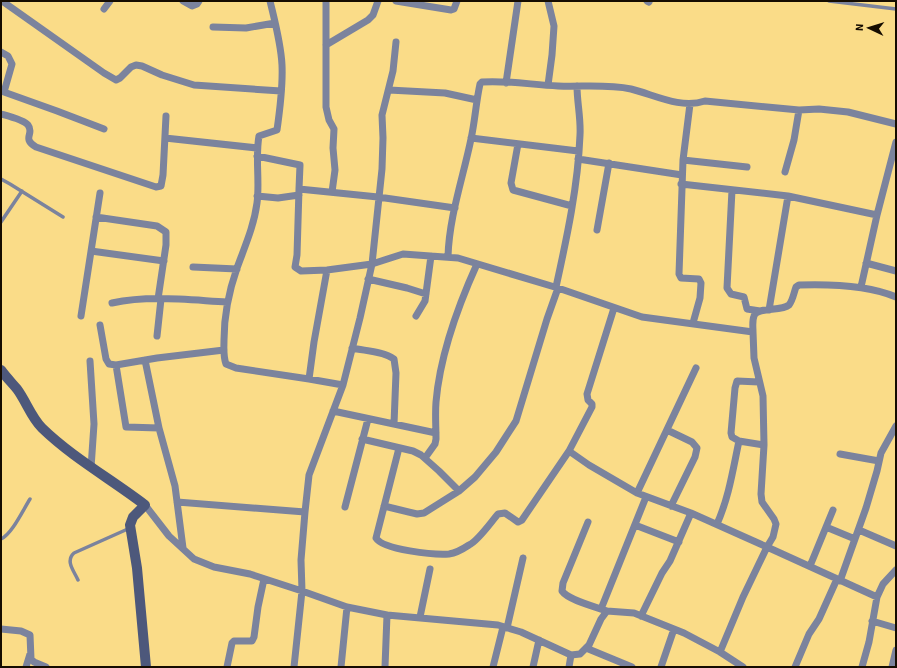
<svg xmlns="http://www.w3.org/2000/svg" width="897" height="668" font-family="'Source Sans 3',sans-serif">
<rect width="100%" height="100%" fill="#fadc88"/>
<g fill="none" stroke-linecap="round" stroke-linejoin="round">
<path stroke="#7b839d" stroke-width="3.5" d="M 829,1 L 896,9
M 1,179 L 10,184 L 63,217
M 1,222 L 22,191
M 1,539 C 12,534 23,510 30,499
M 78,580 C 74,571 65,561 74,553 L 130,528"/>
<path stroke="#7b839d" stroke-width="7" d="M 2,1 L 104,73 L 116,80 L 120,78 L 131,67 L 136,65 L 142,66 L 162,75 L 194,85 L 281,91
M 183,1 L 192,6 L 197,4 L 199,1
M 270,1 C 275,22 281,44 282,65 C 283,87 280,109 277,130 L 259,136 C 255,158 260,181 257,203 C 254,226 245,246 237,268 C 229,291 224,315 224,340 C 224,348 223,356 226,364 L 236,368 L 309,379 L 343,385
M 326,1 L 326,107 L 329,120 L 334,129 L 333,148 L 335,170 L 332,192
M 396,1 L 451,10 L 454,9 L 457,1
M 647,1 L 649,2
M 104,9 L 110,1
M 213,27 L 246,28 L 275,23
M 396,42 L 393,71 L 382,115 L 383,138 L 382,169 L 372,264 L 327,270 L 301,271 L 295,267 L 297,255 L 299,189 L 378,197 L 455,208
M 326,45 L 368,20 L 373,15 L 378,1
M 1,52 L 8,56 L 12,64 L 4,92
M 506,83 L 518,1
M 548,85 L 552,55 L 554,26 L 548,1
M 389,90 L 445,93 L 477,100
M 1,91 L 57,111 L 104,129
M 1,114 C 8,116 24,120 28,125 C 35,134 21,138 36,147 L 156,187 L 161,186 L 163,175 L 166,116
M 165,138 L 257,148
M 471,138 L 578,151
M 518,144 L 511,183 L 513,190 L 572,206
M 257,156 L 300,165 L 299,189
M 578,159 L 682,175
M 683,160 L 690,104
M 785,172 L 794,140 L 799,110
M 681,184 L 788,196 L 877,215 L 861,287
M 732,190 L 727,288 L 731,294 L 744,297 L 747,309 L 760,311
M 257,196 L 278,198 L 299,195
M 877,215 L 896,142
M 96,217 L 157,226 L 166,232 L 166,245 L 158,299
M 597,230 L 609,163
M 91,251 L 164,261
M 448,257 C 449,217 463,178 471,139 C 475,121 476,102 480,84 L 482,82 C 507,80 533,85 558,86 C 582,87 607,84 631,89 C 655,95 680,109 705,101 L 799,110 L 819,109 L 848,112 L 896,124
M 866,263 L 896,271
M 193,267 L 237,269
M 368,279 L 407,288 L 426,294
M 556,287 C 567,237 578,186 580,135 C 581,119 577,102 577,86
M 112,303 C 150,295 189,300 227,302
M 769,310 L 788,196
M 81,316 L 100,193
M 416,316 L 425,301 L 431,256
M 693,323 L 700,298 L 701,283 L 699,279 L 681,278 L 679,274 L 683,160 L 747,167
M 100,325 L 106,359 L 109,364 L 116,365 L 157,358 L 224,350
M 753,332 C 753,327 752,321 754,316 C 757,306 781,312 789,305 C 793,300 794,292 796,287 L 799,285 C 830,284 868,285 896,297
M 157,336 L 161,299
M 352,348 C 365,351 383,351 394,359 L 396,373 L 394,424
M 145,360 L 159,428 L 175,486 L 183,548
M 90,361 L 94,424 L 91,468
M 116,365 L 126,427 L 159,428
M 309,379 L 314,342 L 327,270
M 759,382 L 737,381 L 735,388 L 731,433 L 732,437 L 739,441 L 764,445
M 333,411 L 436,433
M 667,430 L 692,442 L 697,448 L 695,457 L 671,506
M 362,439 L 413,451 L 421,455 L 439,471 L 459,491
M 399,448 L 376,538 C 383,550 435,555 449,554 C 456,553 463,549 469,545 C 478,541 491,522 498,514 L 505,513 L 518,522 L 522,520 L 569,451
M 840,454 L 879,461
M 425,458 L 435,444 L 436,439 C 436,427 435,414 436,402 C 440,355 458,306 477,264
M 637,493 L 696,368
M 177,502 L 305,512
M 145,505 L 169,536 L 194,559 L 214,567 L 250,574 L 302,591 L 301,560 L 305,512 L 309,475 L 343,385 L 360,318 L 372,264 L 403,254 L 458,258 L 558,288 L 642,317 L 753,332 L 754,358 L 763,396 L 764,445 L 761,494 L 762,502 L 774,519 L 776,524 L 773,537 L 767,547 L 877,597 L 883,584 L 896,570
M 384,506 L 417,514 L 424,513 L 459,491 L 475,477 L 496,452 L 516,421 L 547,319 L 558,288
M 345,507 L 368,419
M 588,522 L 563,583 L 562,591 C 568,600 596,607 607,611
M 717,524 C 729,497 733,469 739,441
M 635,525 L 679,542
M 826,527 L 855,539
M 859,530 L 896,546
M 810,566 L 833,510
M 840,581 L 866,508 L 877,471 L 881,453 L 896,426
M 601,609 L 646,497
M 641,616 L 662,573 L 670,561 L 691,513
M 420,617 L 430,569
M 872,621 L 896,628
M 507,628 L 523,558
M 1,629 L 21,631 L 30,635 L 31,659 L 34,662 L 46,667
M 586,648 L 632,667
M 720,652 L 743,667
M 26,667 L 30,654
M 227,667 L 232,643 L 234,641 L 252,641 L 254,637 L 258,607 L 264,579
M 294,667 L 302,591 L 347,607 L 387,615
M 341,667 L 347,607
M 385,667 L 387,615 L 498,625 L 521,632 L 571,655 L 580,654 L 589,645 L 601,619 L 607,611 L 634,613 L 684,633 L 720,652 L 743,597 L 767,547 L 691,513 L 637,493 L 589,465 L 569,451 L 592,407 L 592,404 L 588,400 L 587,394 L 614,308
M 493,667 L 503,627
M 533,667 L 539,640
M 569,667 L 571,655
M 661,667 L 674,629
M 795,667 L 809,634 L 819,619 L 837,579
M 862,667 L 869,642 L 877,597
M 892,667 L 896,650"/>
<path stroke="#4d587b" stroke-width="10" d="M 1,370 C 6,377 12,383 17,389 C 26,401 31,417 42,428 C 73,458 111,479 145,505 L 133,517 L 130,525 L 137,568 L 146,667"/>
</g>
<rect width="897" height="668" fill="none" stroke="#150c00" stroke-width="4"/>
<g transform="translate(869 28) rotate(274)" stroke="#fadc88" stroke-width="3" paint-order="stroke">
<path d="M0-3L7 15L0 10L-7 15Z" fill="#150c00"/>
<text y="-6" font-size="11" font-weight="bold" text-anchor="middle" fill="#150c00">N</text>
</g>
</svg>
